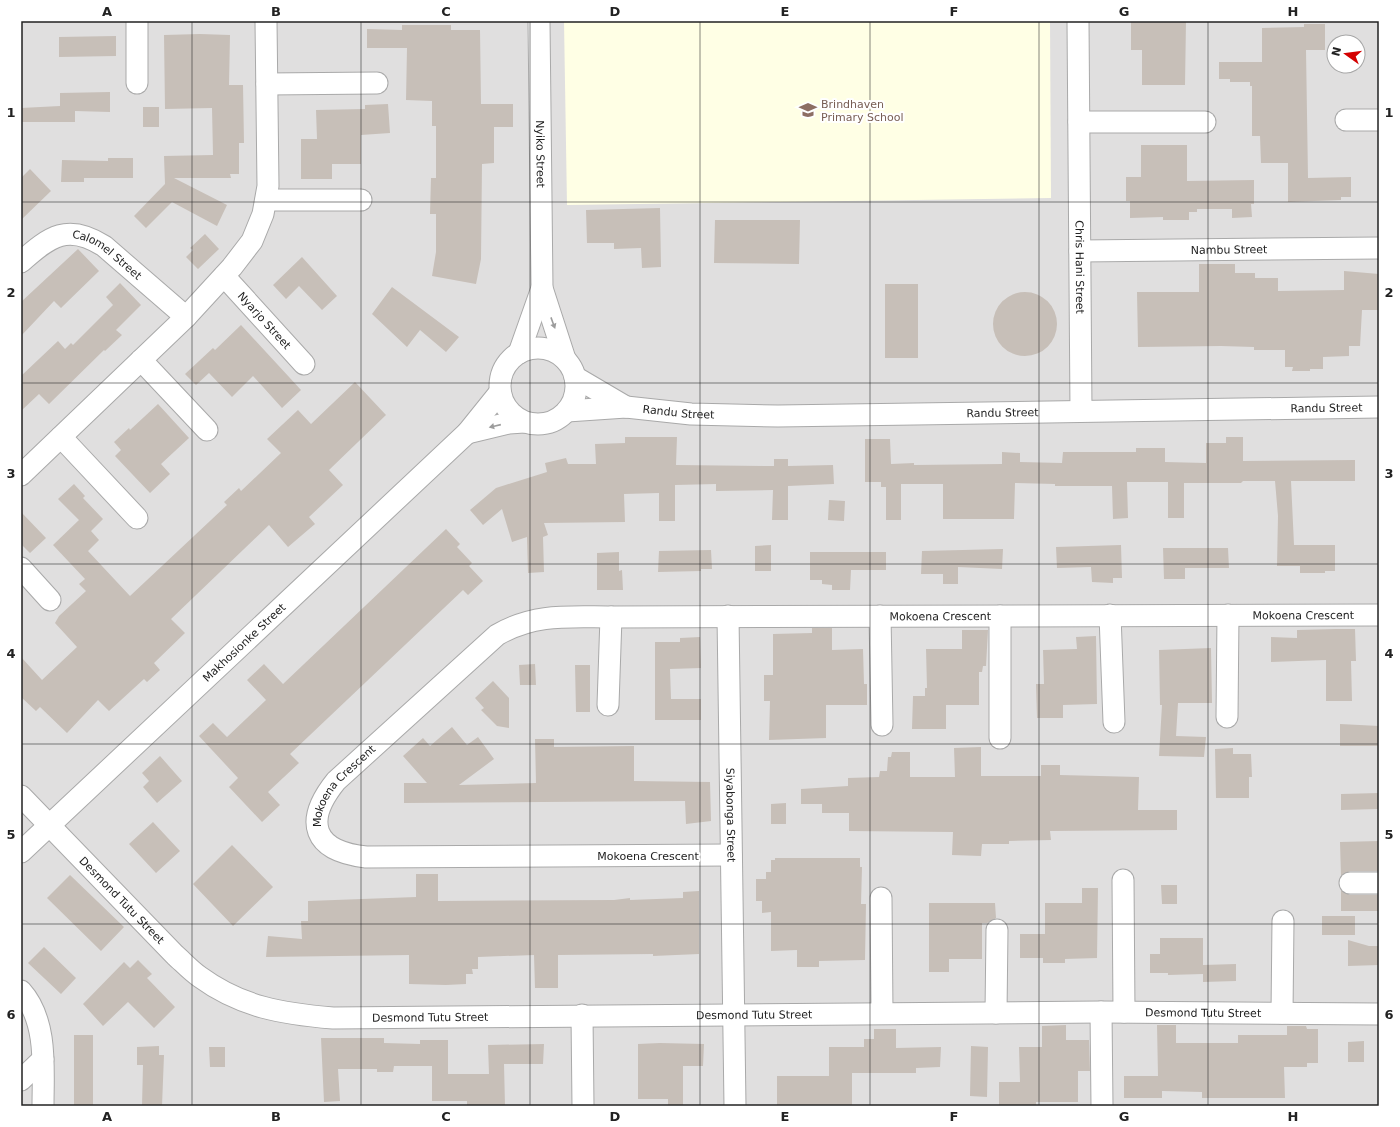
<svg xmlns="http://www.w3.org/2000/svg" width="1400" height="1127" font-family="'DejaVu Sans',sans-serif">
<rect width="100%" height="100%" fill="#f2efe9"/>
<path fill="#e0dfdf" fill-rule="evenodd" d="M 21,21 L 1379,21 L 1379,1106 L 21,1106 ZM 1334,42 L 1358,42 L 1358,66 L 1334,66 Z"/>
<path fill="#ffffe5" d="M 564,21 L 1050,21 L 1051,198 L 567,205 Z"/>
<path fill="#c7bfb8" d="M 1131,21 L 1186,21 L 1185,85 L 1142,85 L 1142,50 L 1131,50 Z
M 1304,24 L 1325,24 L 1325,50 L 1306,50 L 1308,178 L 1351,177 L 1351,197 L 1341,197 L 1341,200 L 1288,202 L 1288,163 L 1261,163 L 1260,136 L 1252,136 L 1252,86 L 1250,86 L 1250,82 L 1230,82 L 1230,79 L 1219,79 L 1219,62 L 1262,62 L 1262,28 L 1304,27 Z
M 402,25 L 451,25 L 451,30 L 480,30 L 481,104 L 513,104 L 513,127 L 494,127 L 494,163 L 482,164 L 481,259 L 476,284 L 432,276 L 436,252 L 436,214 L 430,214 L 431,178 L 436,178 L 436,126 L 432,126 L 432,101 L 406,100 L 407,48 L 367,48 L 367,29 L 402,30 Z
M 200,34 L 230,35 L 229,85 L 243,85 L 244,143 L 239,143 L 239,174 L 230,174 L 231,178 L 174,178 L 227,205 L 217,226 L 172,202 L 146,228 L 134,216 L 165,184 L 164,156 L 213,155 L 212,108 L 165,109 L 164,35 Z
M 116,36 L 116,56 L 59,57 L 59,37 Z
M 110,92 L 110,112 L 75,111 L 75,122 L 21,122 L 21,108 L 60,106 L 60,93 Z
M 388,104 L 390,133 L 361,135 L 361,164 L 332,164 L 332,179 L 301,179 L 301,139 L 317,139 L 316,110 L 365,109 L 365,105 Z
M 143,107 L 159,107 L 159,127 L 143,127 Z
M 1141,145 L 1187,145 L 1187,181 L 1254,180 L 1254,204 L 1251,204 L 1252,217 L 1232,218 L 1232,209 L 1197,209 L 1197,212 L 1189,212 L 1189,220 L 1163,220 L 1163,217 L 1130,218 L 1130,201 L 1126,201 L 1126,177 L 1141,177 Z
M 108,158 L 133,158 L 133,178 L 84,178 L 84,182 L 61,182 L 62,160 L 108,161 Z
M 30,169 L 51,191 L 21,220 L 21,178 Z
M 660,208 L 661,267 L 642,268 L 641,248 L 614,249 L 614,243 L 587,243 L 586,210 Z
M 715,220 L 800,220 L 799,264 L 714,263 Z
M 205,234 L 219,249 L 198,269 L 186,257 L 193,250 L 190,248 Z
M 78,249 L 99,271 L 61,308 L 54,301 L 21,336 L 21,302 Z
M 302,257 L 337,296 L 322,310 L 299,286 L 286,299 L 273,285 Z
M 1199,264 L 1235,264 L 1235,273 L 1255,273 L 1255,278 L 1278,278 L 1278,291 L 1344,290 L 1344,271 L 1379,274 L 1379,310 L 1362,310 L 1360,346 L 1349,346 L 1349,356 L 1323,357 L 1323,369 L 1310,369 L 1310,371 L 1292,371 L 1293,367 L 1285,367 L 1285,350 L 1254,350 L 1254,347 L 1221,346 L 1138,347 L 1137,292 L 1199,292 Z
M 120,283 L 141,305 L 116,330 L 122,335 L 105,351 L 104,350 L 49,404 L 39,394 L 21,411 L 21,376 L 58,341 L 65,349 L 71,343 L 73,345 L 113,305 L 106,297 Z
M 885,284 L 918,284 L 918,358 L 885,358 Z
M 392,287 L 459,337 L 446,352 L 420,330 L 407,347 L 372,314 Z
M993 324a32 32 0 1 1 64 0a32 32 0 1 1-64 0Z
M 241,325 L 301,390 L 282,408 L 253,376 L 232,397 L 209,373 L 196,385 L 185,374 L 213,348 L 215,350 Z
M 355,382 L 386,415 L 329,470 L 343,485 L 309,517 L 315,524 L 288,547 L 269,525 L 171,619 L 185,633 L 154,663 L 160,670 L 147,682 L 144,679 L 109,711 L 98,700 L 67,733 L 40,707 L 36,711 L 21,697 L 21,657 L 42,680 L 77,647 L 55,623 L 59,616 L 86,591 L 79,584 L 85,579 L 53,545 L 79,520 L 58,499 L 74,484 L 85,496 L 83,498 L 103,519 L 91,531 L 99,540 L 88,551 L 130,596 L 227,505 L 224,502 L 239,488 L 241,491 L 281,453 L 267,439 L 298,410 L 311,424 Z
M 158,404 L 189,438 L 161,464 L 170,474 L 150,493 L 115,456 L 121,450 L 114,442 L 129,428 L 130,430 Z
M 625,437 L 677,437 L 676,465 L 774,466 L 774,459 L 788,459 L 788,466 L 833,465 L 834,484 L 788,486 L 788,520 L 772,520 L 773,490 L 716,491 L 716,484 L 675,485 L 675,521 L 659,521 L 659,493 L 624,494 L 625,522 L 544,523 L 548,535 L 543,537 L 544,572 L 528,573 L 527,537 L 512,542 L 502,509 L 483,525 L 470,510 L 496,488 L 547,472 L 545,463 L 566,458 L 568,464 L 596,464 L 595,444 L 625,443 Z
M 1226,437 L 1243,437 L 1243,461 L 1355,460 L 1355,481 L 1291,481 L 1294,545 L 1335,545 L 1335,571 L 1325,571 L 1325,573 L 1300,573 L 1300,566 L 1277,566 L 1278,516 L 1275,481 L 1243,481 L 1241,483 L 1184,483 L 1184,518 L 1168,518 L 1168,482 L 1127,482 L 1128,518 L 1113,519 L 1112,486 L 1055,486 L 1055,484 L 1015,483 L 1014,519 L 943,519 L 943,484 L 901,484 L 901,520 L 886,520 L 886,487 L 881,487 L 881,482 L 865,482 L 865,439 L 890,439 L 891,464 L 914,463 L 914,465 L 1002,464 L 1002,452 L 1020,453 L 1020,462 L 1062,463 L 1063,452 L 1136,452 L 1136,448 L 1165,448 L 1165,462 L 1206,463 L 1206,443 L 1226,443 Z
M 829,500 L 845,501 L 844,521 L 828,520 Z
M 21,512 L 46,538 L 30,553 L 21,544 Z
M 446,529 L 460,544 L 457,547 L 472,563 L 469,566 L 483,581 L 468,595 L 463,590 L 290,754 L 299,763 L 268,792 L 280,805 L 262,822 L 229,787 L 238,778 L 199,736 L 213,723 L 227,737 L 266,700 L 247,680 L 264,664 L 283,684 Z
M 771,545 L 771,571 L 755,571 L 755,546 Z
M 1121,545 L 1122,578 L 1113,578 L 1113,583 L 1092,582 L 1091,567 L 1057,568 L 1056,547 Z
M 1163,548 L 1228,548 L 1229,568 L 1185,568 L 1185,579 L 1164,579 Z
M 1003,549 L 1002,569 L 958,567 L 958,584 L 943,584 L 943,574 L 921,574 L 922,551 Z
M 711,550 L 712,569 L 701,569 L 701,571 L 658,572 L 659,551 Z
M 619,552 L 619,571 L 622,570 L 623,590 L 597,590 L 597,553 Z
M 810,552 L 886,552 L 886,570 L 851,570 L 850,590 L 832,590 L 832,585 L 822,584 L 822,580 L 810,580 Z
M 812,628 L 832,628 L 832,650 L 863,649 L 864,684 L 867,684 L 867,705 L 826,705 L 826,738 L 769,740 L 770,701 L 764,701 L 764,675 L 773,675 L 773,634 L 812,633 Z
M 1336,629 L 1355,629 L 1356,661 L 1351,661 L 1352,701 L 1326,701 L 1326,660 L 1271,662 L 1271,637 L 1297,638 L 1297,630 Z
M 962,630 L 988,630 L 986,666 L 983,666 L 982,672 L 979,672 L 979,705 L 946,705 L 946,729 L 912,729 L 913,696 L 925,696 L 925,688 L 927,688 L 926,649 L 962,649 Z
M 1096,636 L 1097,704 L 1063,705 L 1063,718 L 1037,718 L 1036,684 L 1044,684 L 1043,650 L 1077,649 L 1076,637 Z
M 700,637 L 701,668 L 670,669 L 671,699 L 701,699 L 701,720 L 655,720 L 655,642 L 680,642 L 680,638 Z
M 1211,648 L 1212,703 L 1178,703 L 1176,736 L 1206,737 L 1204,757 L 1159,756 L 1162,705 L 1160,705 L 1159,650 Z
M 535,664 L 536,685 L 520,685 L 519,665 Z
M 575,665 L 590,665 L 590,712 L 576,712 Z
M 493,681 L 509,698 L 509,728 L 497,726 L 481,710 L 484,708 L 475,698 Z
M 1340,724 L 1379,726 L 1379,746 L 1340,746 Z
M 452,727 L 467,745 L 478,737 L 494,759 L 459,785 L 536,783 L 535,739 L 554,739 L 554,747 L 634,746 L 634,781 L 710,782 L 711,821 L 686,824 L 685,801 L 404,803 L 404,783 L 427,783 L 403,756 L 423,738 L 430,746 Z
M 981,747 L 981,776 L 1041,776 L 1041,765 L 1060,765 L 1060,775 L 1139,777 L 1138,810 L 1177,810 L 1177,830 L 1050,831 L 1051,840 L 1009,841 L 1009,844 L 982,844 L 981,856 L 952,855 L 953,832 L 849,831 L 849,813 L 822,813 L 822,804 L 801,804 L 801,789 L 848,786 L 848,778 L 879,777 L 880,771 L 887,771 L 888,757 L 891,757 L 892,752 L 910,752 L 910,777 L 955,777 L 954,748 Z
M 1233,748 L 1233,754 L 1251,754 L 1252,777 L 1249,777 L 1249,798 L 1216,798 L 1215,749 Z
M 160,756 L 182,781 L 157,803 L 143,787 L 149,781 L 142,773 Z
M 1379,793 L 1379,809 L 1341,810 L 1341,794 Z
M 786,803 L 786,824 L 771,824 L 771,804 Z
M 153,822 L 180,851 L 156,873 L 129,844 Z
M 1379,841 L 1379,871 L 1350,871 L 1341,876 L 1340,842 Z
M 232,845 L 273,887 L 233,926 L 193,884 Z
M 775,858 L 860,858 L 860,867 L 862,867 L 861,904 L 866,904 L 865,960 L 819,961 L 819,967 L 797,967 L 797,950 L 771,951 L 771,912 L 762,913 L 762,901 L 756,901 L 756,879 L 766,879 L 766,872 L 771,872 L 771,860 L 775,860 Z
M 416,874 L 438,874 L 438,901 L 614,900 L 630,898 L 630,900 L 683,898 L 683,892 L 699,891 L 699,954 L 653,956 L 653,954 L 558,955 L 558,988 L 535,988 L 534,955 L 478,957 L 478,969 L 472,969 L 473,974 L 466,974 L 466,984 L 446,985 L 409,984 L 409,955 L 266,957 L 268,936 L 302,939 L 301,921 L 308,921 L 308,901 L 416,897 Z
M 70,875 L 124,927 L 101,951 L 47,898 Z
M 1161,885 L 1177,885 L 1177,904 L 1162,904 Z
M 1082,888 L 1098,888 L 1097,958 L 1065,959 L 1065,963 L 1043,963 L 1043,958 L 1020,958 L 1020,934 L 1045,934 L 1045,903 L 1082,903 Z
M 1341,890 L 1350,895 L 1379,895 L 1379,911 L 1341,911 Z
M 929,903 L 995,903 L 996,918 L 987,923 L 982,923 L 982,959 L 949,959 L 949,972 L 929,972 Z
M 1322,916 L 1355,916 L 1355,935 L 1322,935 Z
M 1160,938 L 1203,938 L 1203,965 L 1236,964 L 1236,981 L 1203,982 L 1203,974 L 1168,975 L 1168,973 L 1150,973 L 1150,954 L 1160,954 Z
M 1348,940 L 1369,946 L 1379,946 L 1379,965 L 1348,966 Z
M 44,947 L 76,978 L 61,994 L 28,963 Z
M 138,960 L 152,974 L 147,978 L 175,1007 L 154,1028 L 128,1002 L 103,1026 L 83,1004 L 124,962 L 130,968 Z
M 1066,1025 L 1066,1040 L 1089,1040 L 1090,1071 L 1078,1071 L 1078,1102 L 1036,1102 L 1036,1105 L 999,1105 L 999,1082 L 1020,1082 L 1019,1047 L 1042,1047 L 1042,1026 Z
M 1157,1025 L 1176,1025 L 1176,1043 L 1238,1043 L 1238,1035 L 1287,1035 L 1287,1026 L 1306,1026 L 1307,1029 L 1318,1029 L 1318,1063 L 1307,1063 L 1307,1067 L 1284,1067 L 1285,1098 L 1202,1098 L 1202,1092 L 1162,1091 L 1162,1098 L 1124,1098 L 1124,1076 L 1158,1076 Z
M 874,1029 L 896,1029 L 896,1048 L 941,1047 L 940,1067 L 916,1068 L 916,1073 L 852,1073 L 852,1106 L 777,1106 L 777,1076 L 829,1076 L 829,1047 L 864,1047 L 864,1039 L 874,1039 Z
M 74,1035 L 93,1035 L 93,1106 L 74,1106 Z
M 321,1038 L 384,1038 L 384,1043 L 420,1044 L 420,1040 L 448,1040 L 448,1074 L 489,1074 L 488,1045 L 544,1044 L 543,1064 L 504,1064 L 505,1106 L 467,1105 L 467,1101 L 432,1101 L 432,1066 L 394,1066 L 393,1072 L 377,1072 L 377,1069 L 338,1069 L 340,1101 L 324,1102 Z
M 1364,1041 L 1364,1062 L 1348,1062 L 1348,1042 Z
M 660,1043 L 704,1044 L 703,1066 L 683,1066 L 683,1106 L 668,1106 L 668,1099 L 638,1099 L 638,1044 Z
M 159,1046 L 159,1055 L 164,1055 L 162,1106 L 142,1106 L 143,1065 L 137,1065 L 137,1047 Z
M 971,1046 L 988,1047 L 987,1097 L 970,1096 Z
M 209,1047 L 225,1047 L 225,1067 L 210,1067 Z"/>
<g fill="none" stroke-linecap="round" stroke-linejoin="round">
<g stroke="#a9a9a9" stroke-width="23">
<g id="minor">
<path d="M 137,21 L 137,83"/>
<path id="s1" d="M 539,21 L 542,288 L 565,359"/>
<path id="s2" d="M 1078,21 L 1081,411"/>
<path d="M 267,84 L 377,83"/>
<path d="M 1346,120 L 1379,120"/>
<path d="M 1079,122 L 1205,122"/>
<path d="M 266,200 L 361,200"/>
<path id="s3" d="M 1080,251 L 1379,248"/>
<path id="s4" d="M 21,262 C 50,236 68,223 104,246 L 186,317"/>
<path id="s5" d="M 224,276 L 304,364"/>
<circle cx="538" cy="386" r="38"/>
<path d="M 519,353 L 542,288"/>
<path d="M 141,360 L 207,430"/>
<path d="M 575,377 L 626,407"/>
<path id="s6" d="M 567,411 L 626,407 L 691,414 L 778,416 L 1379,407"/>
<path d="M 467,433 L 509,423 L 524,422"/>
<path d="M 61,437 L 137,518"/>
<path d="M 21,475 L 186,317 L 232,267 L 252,241 L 263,214 L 268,186 L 266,21"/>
<path d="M 21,568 L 50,600"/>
<path d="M 1110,615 L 1114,722"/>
<path id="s7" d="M 728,616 L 735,1106"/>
<path d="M 880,616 L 882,725"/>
<path d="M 608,705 L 611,617"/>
<path d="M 1227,717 L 1228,615"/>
<path d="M 1000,738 L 1000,616"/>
<path id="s8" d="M 21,796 L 175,955 C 183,962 191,971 200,977 C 241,1007 283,1014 333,1018 L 1101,1012 L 1379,1014"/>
<path id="s9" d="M 21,852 L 467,433 L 500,392"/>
<path id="s10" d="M 731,855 L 366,857 C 313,851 303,822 336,781 L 497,635 C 535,613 569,617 611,617 L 1379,615"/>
<path d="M 1123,880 L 1124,1012"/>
<path d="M 1350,883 L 1379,883"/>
<path d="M 881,898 L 882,1013"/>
<path d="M 21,991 C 48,1021 43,1069 43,1106"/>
<path d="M 1101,1012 L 1102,1106"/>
<path d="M 996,1013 L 997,930"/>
<path d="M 1282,1013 L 1283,921"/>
<path d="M 582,1015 L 583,1106"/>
<path d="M 21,1080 L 43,1059"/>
</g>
</g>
<use href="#minor" stroke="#fff" stroke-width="21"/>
</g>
<defs><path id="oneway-solid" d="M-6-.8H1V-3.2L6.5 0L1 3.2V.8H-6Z"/></defs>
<g fill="#9c9c9c">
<use href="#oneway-solid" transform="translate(553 323) rotate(70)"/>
<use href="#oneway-solid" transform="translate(495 426) rotate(167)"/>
</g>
<path fill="none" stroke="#222" stroke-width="1" stroke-opacity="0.55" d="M 192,21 L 192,1106M 361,21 L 361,1106M 530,21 L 530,1106M 700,21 L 700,1106M 870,21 L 870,1106M 1039,21 L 1039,1106M 1208,21 L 1208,1106M 21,202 L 1379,202M 21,383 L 1379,383M 21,564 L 1379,564M 21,744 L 1379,744M 21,924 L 1379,924"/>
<defs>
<g id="school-bare" transform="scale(1.38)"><path d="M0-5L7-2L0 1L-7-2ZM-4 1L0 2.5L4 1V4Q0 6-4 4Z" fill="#8d6e63" stroke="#fff" stroke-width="2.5" paint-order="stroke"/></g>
</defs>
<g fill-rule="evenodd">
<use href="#school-bare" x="808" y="110"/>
</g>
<g text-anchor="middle" stroke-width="4" stroke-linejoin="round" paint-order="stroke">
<g font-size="11" fill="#785e54" stroke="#fff" text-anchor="start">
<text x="821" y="108">Brindhaven<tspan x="821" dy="13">Primary School</tspan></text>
</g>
<g font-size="11" fill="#222" stroke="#fff">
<text dy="4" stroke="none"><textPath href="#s1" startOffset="133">Nyiko Street</textPath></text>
<text dy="4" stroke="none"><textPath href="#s3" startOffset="149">Nambu Street</textPath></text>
<text dy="4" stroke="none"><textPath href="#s4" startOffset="101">Calomel Street</textPath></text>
<text dy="4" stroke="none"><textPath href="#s2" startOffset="246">Chris Hani Street</textPath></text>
<text dy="4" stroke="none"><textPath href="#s5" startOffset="60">Nyarjo Street</textPath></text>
<text dy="4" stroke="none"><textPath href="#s6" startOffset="760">Randu Street</textPath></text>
<text dy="4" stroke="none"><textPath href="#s6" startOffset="112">Randu Street</textPath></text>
<text dy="4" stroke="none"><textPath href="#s6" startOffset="436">Randu Street</textPath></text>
<text dy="4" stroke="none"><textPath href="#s10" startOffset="1504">Mokoena Crescent</textPath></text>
<text dy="4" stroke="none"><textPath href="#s10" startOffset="1141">Mokoena Crescent</textPath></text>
<text dy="4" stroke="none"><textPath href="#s9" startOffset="306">Makhosionke Street</textPath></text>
<text dy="4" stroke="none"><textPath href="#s10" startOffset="477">Mokoena Crescent</textPath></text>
<text dy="4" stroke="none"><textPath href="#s7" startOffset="199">Siyabonga Street</textPath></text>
<text x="648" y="860">Mokoena Crescent</text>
<text dy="4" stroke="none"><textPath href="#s8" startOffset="145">Desmond Tutu Street</textPath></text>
<text dy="4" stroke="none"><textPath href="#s8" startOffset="1266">Desmond Tutu Street</textPath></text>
<text dy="4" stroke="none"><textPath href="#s8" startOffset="817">Desmond Tutu Street</textPath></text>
<text dy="4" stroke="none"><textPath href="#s8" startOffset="493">Desmond Tutu Street</textPath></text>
</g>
</g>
<rect width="1400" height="1127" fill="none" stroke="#ffffff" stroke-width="44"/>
<g transform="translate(1346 54) rotate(284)"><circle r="19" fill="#ffffff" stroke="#a7a7a7"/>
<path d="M0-3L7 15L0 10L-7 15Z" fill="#d40000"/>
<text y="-6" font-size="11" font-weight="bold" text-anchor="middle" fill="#222222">N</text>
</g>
<rect x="22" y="22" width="1356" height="1083" fill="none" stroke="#222" stroke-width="1.5"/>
<g font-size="13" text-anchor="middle" font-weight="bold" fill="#222">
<text x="107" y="16">A</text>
<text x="276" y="16">B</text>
<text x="446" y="16">C</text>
<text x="615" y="16">D</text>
<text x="785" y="16">E</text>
<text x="954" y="16">F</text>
<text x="1124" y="16">G</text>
<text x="1293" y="16">H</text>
<text x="11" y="117">1</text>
<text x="1389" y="117">1</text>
<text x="11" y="297">2</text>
<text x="1389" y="297">2</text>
<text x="11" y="478">3</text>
<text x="1389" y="478">3</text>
<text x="11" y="658">4</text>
<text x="1389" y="658">4</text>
<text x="11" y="839">5</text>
<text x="1389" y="839">5</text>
<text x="11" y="1019">6</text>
<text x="1389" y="1019">6</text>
<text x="107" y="1121">A</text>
<text x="276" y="1121">B</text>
<text x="446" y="1121">C</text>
<text x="615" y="1121">D</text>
<text x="785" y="1121">E</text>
<text x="954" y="1121">F</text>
<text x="1124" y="1121">G</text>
<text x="1293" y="1121">H</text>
</g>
</svg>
